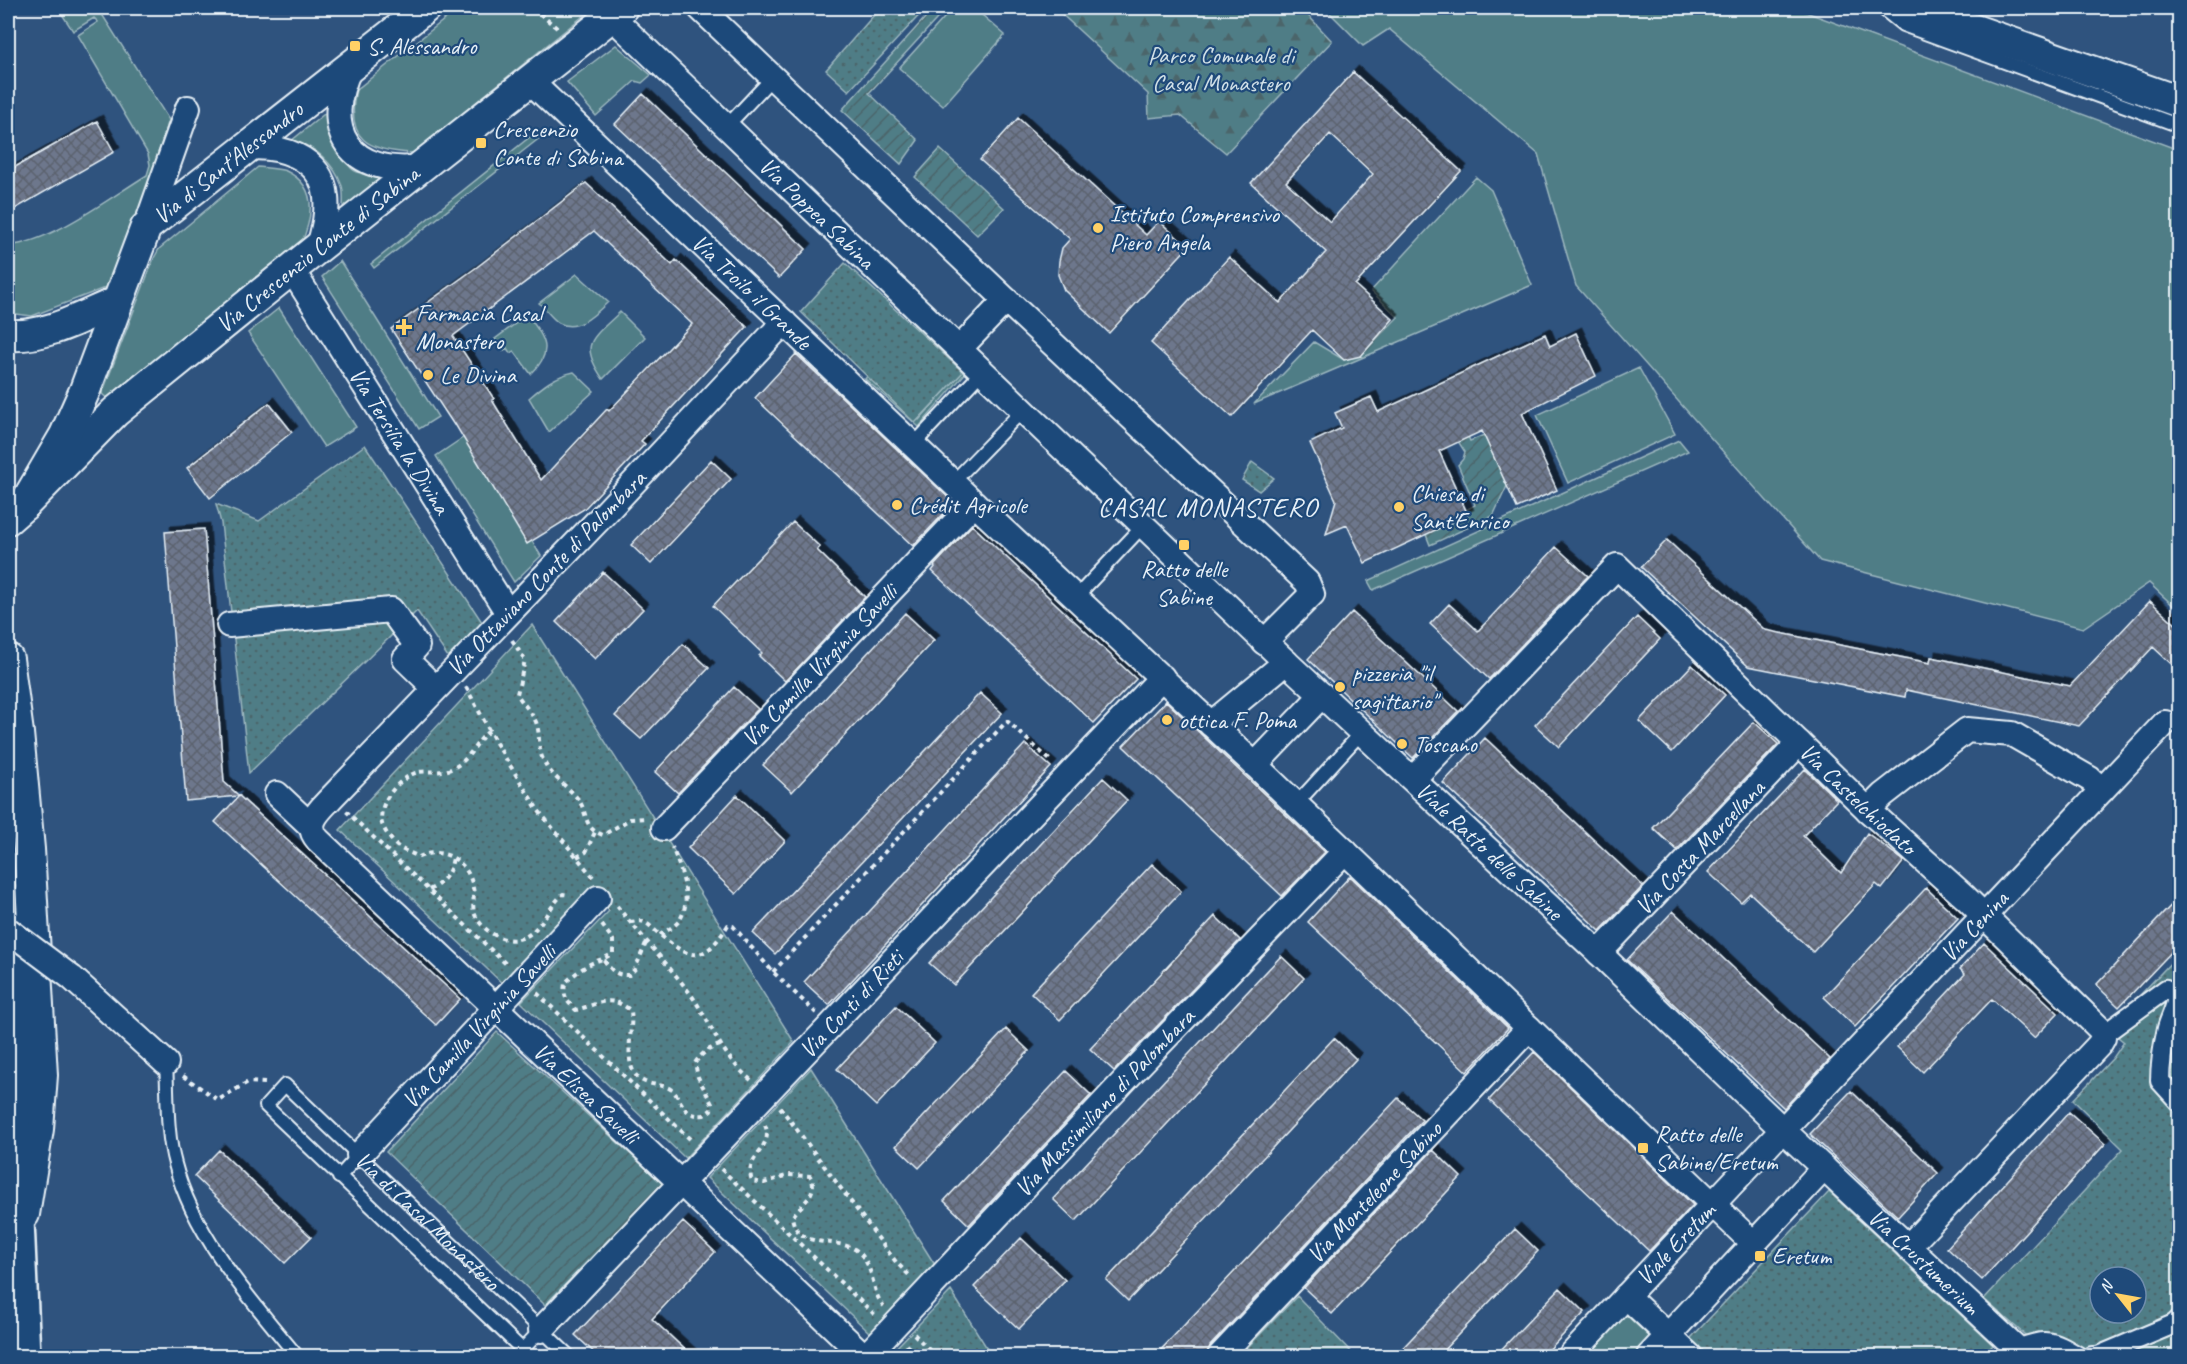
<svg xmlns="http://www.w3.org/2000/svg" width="2187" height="1364" font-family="Caveat,sans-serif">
<defs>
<pattern id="forest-firs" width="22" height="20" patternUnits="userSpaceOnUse" patternTransform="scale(1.5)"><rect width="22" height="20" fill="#507d86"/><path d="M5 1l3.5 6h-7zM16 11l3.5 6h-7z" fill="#4c656b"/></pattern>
<pattern id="park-dots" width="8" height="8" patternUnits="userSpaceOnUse" patternTransform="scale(1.5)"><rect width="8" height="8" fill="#507d86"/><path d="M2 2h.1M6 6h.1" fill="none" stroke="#4c656b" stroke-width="1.8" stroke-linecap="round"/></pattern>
<pattern id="garden-furrows" width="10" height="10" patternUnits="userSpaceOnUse" patternTransform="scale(1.5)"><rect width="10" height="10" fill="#507d86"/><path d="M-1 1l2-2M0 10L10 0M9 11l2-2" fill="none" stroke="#4c656b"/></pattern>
<pattern id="building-cross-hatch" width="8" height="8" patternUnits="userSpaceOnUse" patternTransform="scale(1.5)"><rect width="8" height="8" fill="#6d778c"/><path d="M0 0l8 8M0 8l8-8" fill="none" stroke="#5b626e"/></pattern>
<filter id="shadow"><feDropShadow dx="5.5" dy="-5.5" stdDeviation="0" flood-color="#0009"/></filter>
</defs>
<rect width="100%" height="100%" fill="#2f537e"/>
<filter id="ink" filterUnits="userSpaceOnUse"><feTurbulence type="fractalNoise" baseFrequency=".0167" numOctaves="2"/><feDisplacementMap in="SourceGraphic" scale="12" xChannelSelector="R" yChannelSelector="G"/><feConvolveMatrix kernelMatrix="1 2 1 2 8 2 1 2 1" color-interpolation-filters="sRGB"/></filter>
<g filter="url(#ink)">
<path fill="#507d86" stroke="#9cb7bf" stroke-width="1.5" d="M 58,8 L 98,8 L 169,120 L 115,284 L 32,316 L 8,313 L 8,246 C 54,241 108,199 147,175 L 150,165 L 148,154 L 78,35 L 98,22 L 94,18 L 73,31 Z
M 459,8 L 593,8 L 413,153 C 368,151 345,140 356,90 Z
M 953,8 L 974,8 L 1005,35 L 943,106 L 899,68 Z
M 1325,8 L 1795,8 L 2179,150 L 2179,611 L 2149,583 L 2083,628 L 1820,561 L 1576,286 L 1538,154 L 1389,29 L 1363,46 Z
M 616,45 L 651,75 L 642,83 L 635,81 L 596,116 L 567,82 Z
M 328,111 C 331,128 339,155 351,168 C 358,175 373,176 382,177 L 343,210 C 343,203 344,193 342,186 C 334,164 314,144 291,141 Z
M 536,132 L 541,137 L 374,268 L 371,264 Z
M 258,167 C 267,168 278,168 286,171 C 318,186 313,217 301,244 L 108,399 L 102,394 L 154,258 L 159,249 Z
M 1476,177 L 1491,190 L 1532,285 L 1254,404 L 1314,342 L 1344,360 L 1361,355 L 1398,317 L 1371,291 Z
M 340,261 L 438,417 L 419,429 L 322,277 Z
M 577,274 L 608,302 C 596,313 578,333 559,323 C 552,319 545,308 539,303 Z
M 279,308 L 356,427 L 324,447 L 248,333 Z
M 620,312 L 645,337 L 603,379 C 578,343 592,339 620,312 Z
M 527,315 C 546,338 554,352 531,374 L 514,351 L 510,353 L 507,348 L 503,351 L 495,339 Z
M 918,321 L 968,370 L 919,427 L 865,379 L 868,375 L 919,420 L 962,372 L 912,327 Z
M 1639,368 L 1675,434 L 1568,483 L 1537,415 Z
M 574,372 L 594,391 L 549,432 L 529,398 C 543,386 555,376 574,372 Z
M 467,435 L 541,556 L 514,582 L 436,456 Z
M 1679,440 L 1688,451 L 1373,590 L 1368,581 Z
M 1623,1312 L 1652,1339 L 1635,1356 L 1581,1356 Z"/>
<path fill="url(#forest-firs)" stroke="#9cb7bf" stroke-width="1.5" d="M 1055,8 L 1301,8 L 1332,41 L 1226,153 L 1180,115 L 1149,118 L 1148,94 Z"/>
<path fill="url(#park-dots)" stroke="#9cb7bf" stroke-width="1.5" fill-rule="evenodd" d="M 880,8 L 926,8 L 849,91 L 826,70 Z
M 845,263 L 963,372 L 915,423 L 801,312 Z
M 365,445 L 482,622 L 450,660 L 417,611 L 249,773 L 221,523 L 216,504 L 259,521 Z
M 1252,462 L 1274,478 L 1259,491 L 1242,480 Z
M 532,625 L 794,1042 L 685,1158 L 521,1002 L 609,911 L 598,898 L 503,984 L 340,830 Z
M 2179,954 L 2179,1351 L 2156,1356 L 2049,1356 L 1984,1299 L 2123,1149 L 2073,1100 L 2113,1058 L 2124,1042 L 2108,1029 ZM 2100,1277 L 2136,1277 L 2136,1313 L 2100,1313 Z
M 811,1068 L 935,1265 L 870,1333 L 707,1178 Z
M 1829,1192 L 1993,1345 L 1983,1356 L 1709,1356 L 1690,1339 Z
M 951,1291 L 992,1356 L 895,1356 L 891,1353 Z
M 1297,1296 L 1355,1356 L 1239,1356 Z"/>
<path fill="url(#garden-furrows)" stroke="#9cb7bf" stroke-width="1.5" d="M 934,8 L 947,8 L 869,93 L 918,140 L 901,164 L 842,110 Z
M 940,149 L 1004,208 L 977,235 L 915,177 Z
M 1466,432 L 1470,441 L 1484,435 L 1507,486 L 1493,516 L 1430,545 L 1425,532 L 1475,505 L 1458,465 L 1463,459 L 1465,452 L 1456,438 Z
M 497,1032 L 663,1184 L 545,1305 L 386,1152 Z"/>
<path fill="url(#building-cross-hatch)" stroke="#e8f1f8" stroke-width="1.5" fill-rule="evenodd" filter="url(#shadow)" d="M 1353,72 L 1461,171 L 1355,285 L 1393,319 L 1361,356 L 1344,360 L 1312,330 L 1232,417 L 1151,343 L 1229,257 L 1280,303 L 1326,252 L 1251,183 ZM 1330,134 L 1373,174 L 1330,222 L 1286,182 Z
M 643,94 L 806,249 L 779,278 L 615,124 Z
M 1018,118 L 1146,235 L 1159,221 L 1188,247 L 1109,333 L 1064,290 L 1058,275 L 1059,261 L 1062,248 L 1070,239 L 980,160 Z
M 97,121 L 114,152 L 8,213 L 8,171 Z
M 586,183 L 672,265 L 676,260 L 747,327 L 641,441 L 645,444 L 584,509 L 527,544 L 455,424 L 454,425 L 391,329 L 477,267 ZM 594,231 L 692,324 L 609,411 L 607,409 L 541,480 L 492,400 L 494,399 L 453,336 Z
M 1576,333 L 1596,376 L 1522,413 L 1557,490 L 1517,508 L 1482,431 L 1439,451 L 1468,515 L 1365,563 L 1347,525 L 1326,534 L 1336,500 L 1310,443 L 1342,428 L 1335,413 L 1371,397 L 1378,412 L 1545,334 L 1550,346 Z
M 796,354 L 954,503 L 913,546 L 755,398 Z
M 269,403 L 292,432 L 210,498 L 187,468 Z
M 711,460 L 731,479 L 651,564 L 631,545 Z
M 793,522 L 820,547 L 817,550 L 865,597 L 785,681 L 759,656 L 762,653 L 713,606 Z
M 972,525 L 1136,679 L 1094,723 L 932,571 L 935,567 L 934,566 Z
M 204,529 L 224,782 L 460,999 L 436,1025 L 215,822 L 239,796 L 186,801 L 165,532 Z
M 1667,540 L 1765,630 L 1930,663 L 1931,657 L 2070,686 L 2150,601 L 2180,628 L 2180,672 L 2153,647 L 2079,726 L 1906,690 L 1905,697 L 1748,666 L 1641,567 Z
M 1556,547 L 1588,576 L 1489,679 L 1430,624 L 1449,604 L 1478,631 Z
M 603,572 L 643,609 L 595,659 L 556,622 Z
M 1352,612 L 1458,711 L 1413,758 L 1308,659 Z
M 905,613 L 934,640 L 792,792 L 763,765 Z
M 1637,617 L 1660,639 L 1559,747 L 1535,725 Z
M 683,644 L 709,668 L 641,739 L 615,716 Z
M 1692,665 L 1725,695 L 1672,752 L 1639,721 Z
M 734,687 L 758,709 L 678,793 L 655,772 Z
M 980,693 L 1002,713 L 775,954 L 753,933 Z
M 1166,701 L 1325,852 L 1282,896 L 1123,746 Z
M 1754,722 L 1778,744 L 1677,850 L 1653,828 Z
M 1485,738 L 1643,886 L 1600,931 L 1443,783 Z
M 1025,744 L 1051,767 L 829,1005 L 804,982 Z
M 1805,769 L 1837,800 L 1803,836 L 1841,873 L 1867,833 L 1904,861 L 1882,889 L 1876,884 L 1813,952 L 1750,893 L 1741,902 L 1708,872 Z
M 1103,778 L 1127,800 L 954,985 L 929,963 Z
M 737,795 L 785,841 L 736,894 L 688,848 Z
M 1152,864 L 1181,891 L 1060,1020 L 1031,993 Z
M 1350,876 L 1508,1028 L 1467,1072 L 1308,922 Z
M 1926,888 L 1958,918 L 1855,1027 L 1824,997 Z
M 2180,896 L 2180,943 L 2119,1007 L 2096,985 Z
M 1673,911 L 1830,1059 L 1784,1108 L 1627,960 Z
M 1215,916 L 1240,940 L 1114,1071 L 1090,1049 Z
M 1984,943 L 2058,1013 L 2034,1038 L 1992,999 L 1923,1072 L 1897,1047 L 1965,974 L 1960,969 Z
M 1281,956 L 1304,978 L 1076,1221 L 1053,1199 Z
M 896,1006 L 935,1043 L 876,1106 L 837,1069 Z
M 1006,1029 L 1029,1051 L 919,1168 L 896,1146 Z
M 1334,1038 L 1356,1059 L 1128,1301 L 1106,1280 Z
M 1534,1052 L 1693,1205 L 1649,1251 L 1489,1100 Z
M 1066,1071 L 1091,1095 L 969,1225 L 944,1201 Z
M 1851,1091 L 1938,1173 L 1898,1217 L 1810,1134 Z
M 1398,1098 L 1422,1120 L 1210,1346 L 1206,1356 L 1155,1356 Z
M 2069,1112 L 2105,1144 L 1982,1280 L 1947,1248 Z
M 219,1150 L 311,1237 L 285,1263 L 194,1176 Z
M 1433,1150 L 1461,1177 L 1332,1314 L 1304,1288 Z
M 683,1222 L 715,1252 L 652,1319 L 692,1356 L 598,1356 L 575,1335 Z
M 1515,1229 L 1538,1251 L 1438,1356 L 1395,1356 Z
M 1021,1238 L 1065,1280 L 1019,1329 L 974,1287 Z
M 1560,1288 L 1585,1312 L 1543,1356 L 1495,1356 Z"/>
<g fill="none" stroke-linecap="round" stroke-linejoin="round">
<g stroke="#e8f1f8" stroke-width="16">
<g id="service">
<path d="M 1882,8 L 1903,25 L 2180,126"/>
<path d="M 726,127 L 773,77"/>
<path d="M 913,445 L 982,372"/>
<path d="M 953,482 L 1022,411"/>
<path d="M 1076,597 L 1143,526"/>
<path d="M 1296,804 L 1362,732"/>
<path d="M 166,1063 C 168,1096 166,1132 175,1164 C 193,1235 251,1300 297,1356"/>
<path d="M 339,1177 L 359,1155"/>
<path d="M 522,1350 L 541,1330"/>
<path id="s1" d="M 529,1356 L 266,1106 L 285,1085 L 569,1356"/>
</g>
</g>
<g stroke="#e8f1f8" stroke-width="22">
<path id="pedestrian" d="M 2103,1035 L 2166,989 L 2177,996 C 2176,1008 2170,1017 2167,1028 C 2163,1046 2160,1063 2160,1081 L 2180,1103
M 2017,1349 C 2047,1338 2051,1340 2078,1356
M 2092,1356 L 2098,1356 L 2174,1324 L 2180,1318"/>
</g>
<g stroke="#e8f1f8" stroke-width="28">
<g id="minor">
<path d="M 700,8 L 1006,300 L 1307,582 L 1312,594 L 1264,642"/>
<path id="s2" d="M 611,16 L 1286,662 L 1599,953 L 1783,1130 L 2025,1356"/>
<path d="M 351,66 C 319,131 350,177 423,167"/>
<path id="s3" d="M 530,81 L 974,503 L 1255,765 L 1754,1244"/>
<path d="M 244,148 C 278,144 322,156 326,197 C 328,215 323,231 319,247"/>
<path d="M 146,227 L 188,108"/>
<path id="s4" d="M 292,270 L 508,613"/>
<path id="s5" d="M 784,322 L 608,510 L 332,797 C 320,810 303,823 318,840 L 864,1356"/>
<path d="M 959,349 L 1006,300"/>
<path d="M 229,625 L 391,610 L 417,646 L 405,659 L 435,688"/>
<path d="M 1211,724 L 1286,662"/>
<path d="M 1255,765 L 1322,695"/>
<path id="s6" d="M 1413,779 L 1617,566 L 1868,810 L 1965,897 L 2102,1031 L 2103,1038 L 2099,1045 L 1908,1247"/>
<path d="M 277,794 L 312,827"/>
<path d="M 1868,810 L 1883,795 L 1967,730 L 2012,734 L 2090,779 L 2102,790"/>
<path id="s7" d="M 664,828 L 974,503"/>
<path id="s8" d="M 1599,953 L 1799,743"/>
<path d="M 72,978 L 166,1063"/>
<path id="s9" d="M 359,1155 L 598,898"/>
<path d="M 1626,1296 L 1690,1356"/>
<path id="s10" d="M 541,1330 L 1162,677"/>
<path id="s11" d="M 866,1356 L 1125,1080 L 1345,851"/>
<path id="s12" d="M 1220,1356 L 1529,1028"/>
<path id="s13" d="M 1570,1356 L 2165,723"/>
<path d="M 1649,1356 L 1824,1168"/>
</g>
</g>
<g stroke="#e8f1f8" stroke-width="34">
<g id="tertiary">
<path d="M 1912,8 L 2180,102"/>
<path d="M 8,335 C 46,338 83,316 117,302"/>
<path id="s14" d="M 24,505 L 115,412 L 319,247 L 622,8"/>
<path id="s15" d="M 8,519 L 24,505 L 65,435 L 85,390 L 146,227 L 425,8"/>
<path d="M 8,659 L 18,733 L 29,849 L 42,1075 L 38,1129 L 24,1214"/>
</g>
</g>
<g stroke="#e8f1f8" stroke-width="38">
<path id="secondary" d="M 8,927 L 11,1084 L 23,1356"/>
</g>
<path stroke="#e8f1f8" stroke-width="4" stroke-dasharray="4.5 4.5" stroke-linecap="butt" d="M 533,8 L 557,28
M 512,640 L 525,660 L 517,694 C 522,703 535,716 537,725 C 540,735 538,747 542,757 C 549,776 566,784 578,799 C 589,814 582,828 603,835 L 630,819 L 647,818
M 466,687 L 496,743 L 538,810 L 593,877
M 489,731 C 476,741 471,758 455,767 C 442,775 426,769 415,773 C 397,780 377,804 382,824 C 384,830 391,840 395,844 C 400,850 412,853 419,857 C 444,845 469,862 473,888 C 475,896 472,905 474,912 C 480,930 504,945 522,938 C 540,932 549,906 563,894 L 570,895
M 346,811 L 507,965
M 577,857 L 586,852 L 595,832
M 429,890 C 443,883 450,874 453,858
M 617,906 C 640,935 667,963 689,992 C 712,1023 719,1054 751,1080
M 630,922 C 633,922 636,921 639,921 C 647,921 653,929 659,934 C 691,961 704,964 728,925 L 733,926 L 773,972 L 816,1013
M 602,925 L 613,940 L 613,953 C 605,959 598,960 590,964 C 581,969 572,976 565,983 C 563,996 566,1001 576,1010 C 599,1004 610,993 631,1011 C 634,1031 620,1069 643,1081 C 652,1086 666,1084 673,1091 C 684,1103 683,1117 704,1115 L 711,1110 L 712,1104 L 698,1077 L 695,1063 C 702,1053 708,1049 720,1045
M 660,935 C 666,931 675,926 679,921 C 694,899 680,868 672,847
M 604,960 C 611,970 616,976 629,975 L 635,969 L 646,943
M 773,972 L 1007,721 L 1052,762
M 537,993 L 692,1141
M 183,1076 L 218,1100 L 248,1082 L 265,1083
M 780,1107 L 896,1262 L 911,1277
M 765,1125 C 775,1148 743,1156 752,1181 L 764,1183 L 789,1175 L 810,1176 C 820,1192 802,1204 792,1217 C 797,1248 831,1239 850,1247 C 876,1257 870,1294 884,1306
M 721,1169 L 875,1315
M 914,1334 L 935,1356
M 906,1345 L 919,1356"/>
<use href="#service" stroke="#1f4a7a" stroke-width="12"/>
<use href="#pedestrian" stroke="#1f4a7a" stroke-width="18"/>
<use href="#minor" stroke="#1f4a7a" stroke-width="24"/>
<use href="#tertiary" stroke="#1f4a7a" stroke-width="30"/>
<use href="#secondary" stroke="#1f4a7a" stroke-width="33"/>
<g stroke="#e8f1f8" stroke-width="28" stroke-linecap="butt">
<path id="minor-bridge" d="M 8,930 L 72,978"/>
</g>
<use href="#minor-bridge" stroke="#1f4a7a" stroke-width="24"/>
</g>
</g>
<g fill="#ffd166" stroke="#1f4a7a" stroke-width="2">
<rect x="349" y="40" width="12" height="12" rx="3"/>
<rect x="475" y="137" width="12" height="12" rx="3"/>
<circle cx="1098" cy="228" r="6"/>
<path d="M401 318h6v6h6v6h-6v6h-6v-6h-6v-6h6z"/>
<circle cx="428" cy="375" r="6"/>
<circle cx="897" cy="505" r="6"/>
<circle cx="1399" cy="507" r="6"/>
<rect x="1178" y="539" width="12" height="12" rx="3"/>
<circle cx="1340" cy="687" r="6"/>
<circle cx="1167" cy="720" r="6"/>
<circle cx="1402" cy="744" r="6"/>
<rect x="1637" y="1142" width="12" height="12" rx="3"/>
<rect x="1754" y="1250" width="12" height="12" rx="3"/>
</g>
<g text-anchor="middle" stroke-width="4.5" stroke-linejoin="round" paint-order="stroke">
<g font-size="24" fill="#e8f1f8" stroke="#1f4a7a" text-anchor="start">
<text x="367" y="54">S. Alessandro</text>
<text x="493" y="137">Crescenzio<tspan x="493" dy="28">Conte di Sabina</tspan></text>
<text x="1110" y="222">Istituto Comprensivo<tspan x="1110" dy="28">Piero Angela</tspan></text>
<text x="416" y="321">Farmacia Casal<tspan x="416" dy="28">Monastero</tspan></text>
<text x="440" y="383">Le Divina</text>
<text x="1411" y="501">Chiesa di<tspan x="1411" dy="28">Sant'Enrico</tspan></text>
<text x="909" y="513">Crédit Agricole</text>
<text x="1184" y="577" text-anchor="middle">Ratto delle<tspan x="1184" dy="28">Sabine</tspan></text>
<text x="1352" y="681">pizzeria "il<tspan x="1352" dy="28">sagittario"</tspan></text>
<text x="1179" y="728">ottica F. Poma</text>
<text x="1414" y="752">Toscano</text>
<text x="1655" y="1142">Ratto delle<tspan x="1655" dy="28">Sabine/Eretum</tspan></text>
<text x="1772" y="1264">Eretum</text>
</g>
<g font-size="24" fill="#d1e0e7" stroke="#1f4a7a">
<text x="1221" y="63">Parco Comunale di<tspan x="1221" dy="28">Casal Monastero</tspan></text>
</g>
<g font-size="24" fill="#e8f1f8" stroke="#1f4a7a">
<text dy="8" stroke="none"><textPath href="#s15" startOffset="430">Via di Sant'Alessandro</textPath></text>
<text dy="8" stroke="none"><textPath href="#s2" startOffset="285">Via Poppea Sabina</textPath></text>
<text dy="8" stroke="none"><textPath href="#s14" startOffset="390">Via Crescenzio Conte di Sabina</textPath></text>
<text dy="8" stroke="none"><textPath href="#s3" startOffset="306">Via Troilo il Grande</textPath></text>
<text dy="8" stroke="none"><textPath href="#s4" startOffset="202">Via Tersilia la Divina</textPath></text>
<text transform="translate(546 573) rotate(-46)" y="8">Via Ottaviano Conte di Palombara</text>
<text dy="8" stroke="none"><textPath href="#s7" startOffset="225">Via Camilla Virginia Savelli</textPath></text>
<text dy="8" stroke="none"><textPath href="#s6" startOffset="630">Via Castelchiodato</textPath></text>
<text dy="8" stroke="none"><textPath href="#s8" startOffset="146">Via Costa Marcellana</textPath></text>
<text dy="8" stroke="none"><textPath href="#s2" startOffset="1212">Viale Ratto delle Sabine</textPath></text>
<text dy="8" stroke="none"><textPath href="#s13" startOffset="590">Via Cenina</textPath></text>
<text dy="8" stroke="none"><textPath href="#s10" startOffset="450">Via Conti di Rieti</textPath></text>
<text dy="8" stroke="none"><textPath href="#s9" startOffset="176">Via Camilla Virginia Savelli</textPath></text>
<text dy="8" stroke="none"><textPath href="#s5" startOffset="1076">Via Elisea Savelli</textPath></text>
<text dy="8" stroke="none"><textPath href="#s11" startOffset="348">Via Massimiliano di Palombara</textPath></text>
<text dy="8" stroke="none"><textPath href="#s12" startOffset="225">Via Monteleone Sabino</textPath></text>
<text dy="8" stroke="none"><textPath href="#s1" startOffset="588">Via di Casal Monastero</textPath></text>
<text dy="8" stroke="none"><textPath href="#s13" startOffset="154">Viale Eretum</textPath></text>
<text dy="8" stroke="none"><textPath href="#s2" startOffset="1810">Via Crustumerium</textPath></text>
</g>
<g font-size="27" letter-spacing="1.5" fill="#e8f1f8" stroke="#1f4a7a">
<text x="1208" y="516">CASAL MONASTERO</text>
</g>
</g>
<rect width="2187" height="1364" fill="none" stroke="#1f4a7a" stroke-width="30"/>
<rect x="15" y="15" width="2157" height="1334" fill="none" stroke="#e8f1f8" stroke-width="2" filter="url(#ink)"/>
<g transform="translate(2118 1295) rotate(301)"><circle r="28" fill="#1f4a7a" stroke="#6f8dac" stroke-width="1.5"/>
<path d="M0-4.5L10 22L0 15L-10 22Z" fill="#ffd166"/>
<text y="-9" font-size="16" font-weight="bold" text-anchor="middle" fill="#e8f1f8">N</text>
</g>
</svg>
